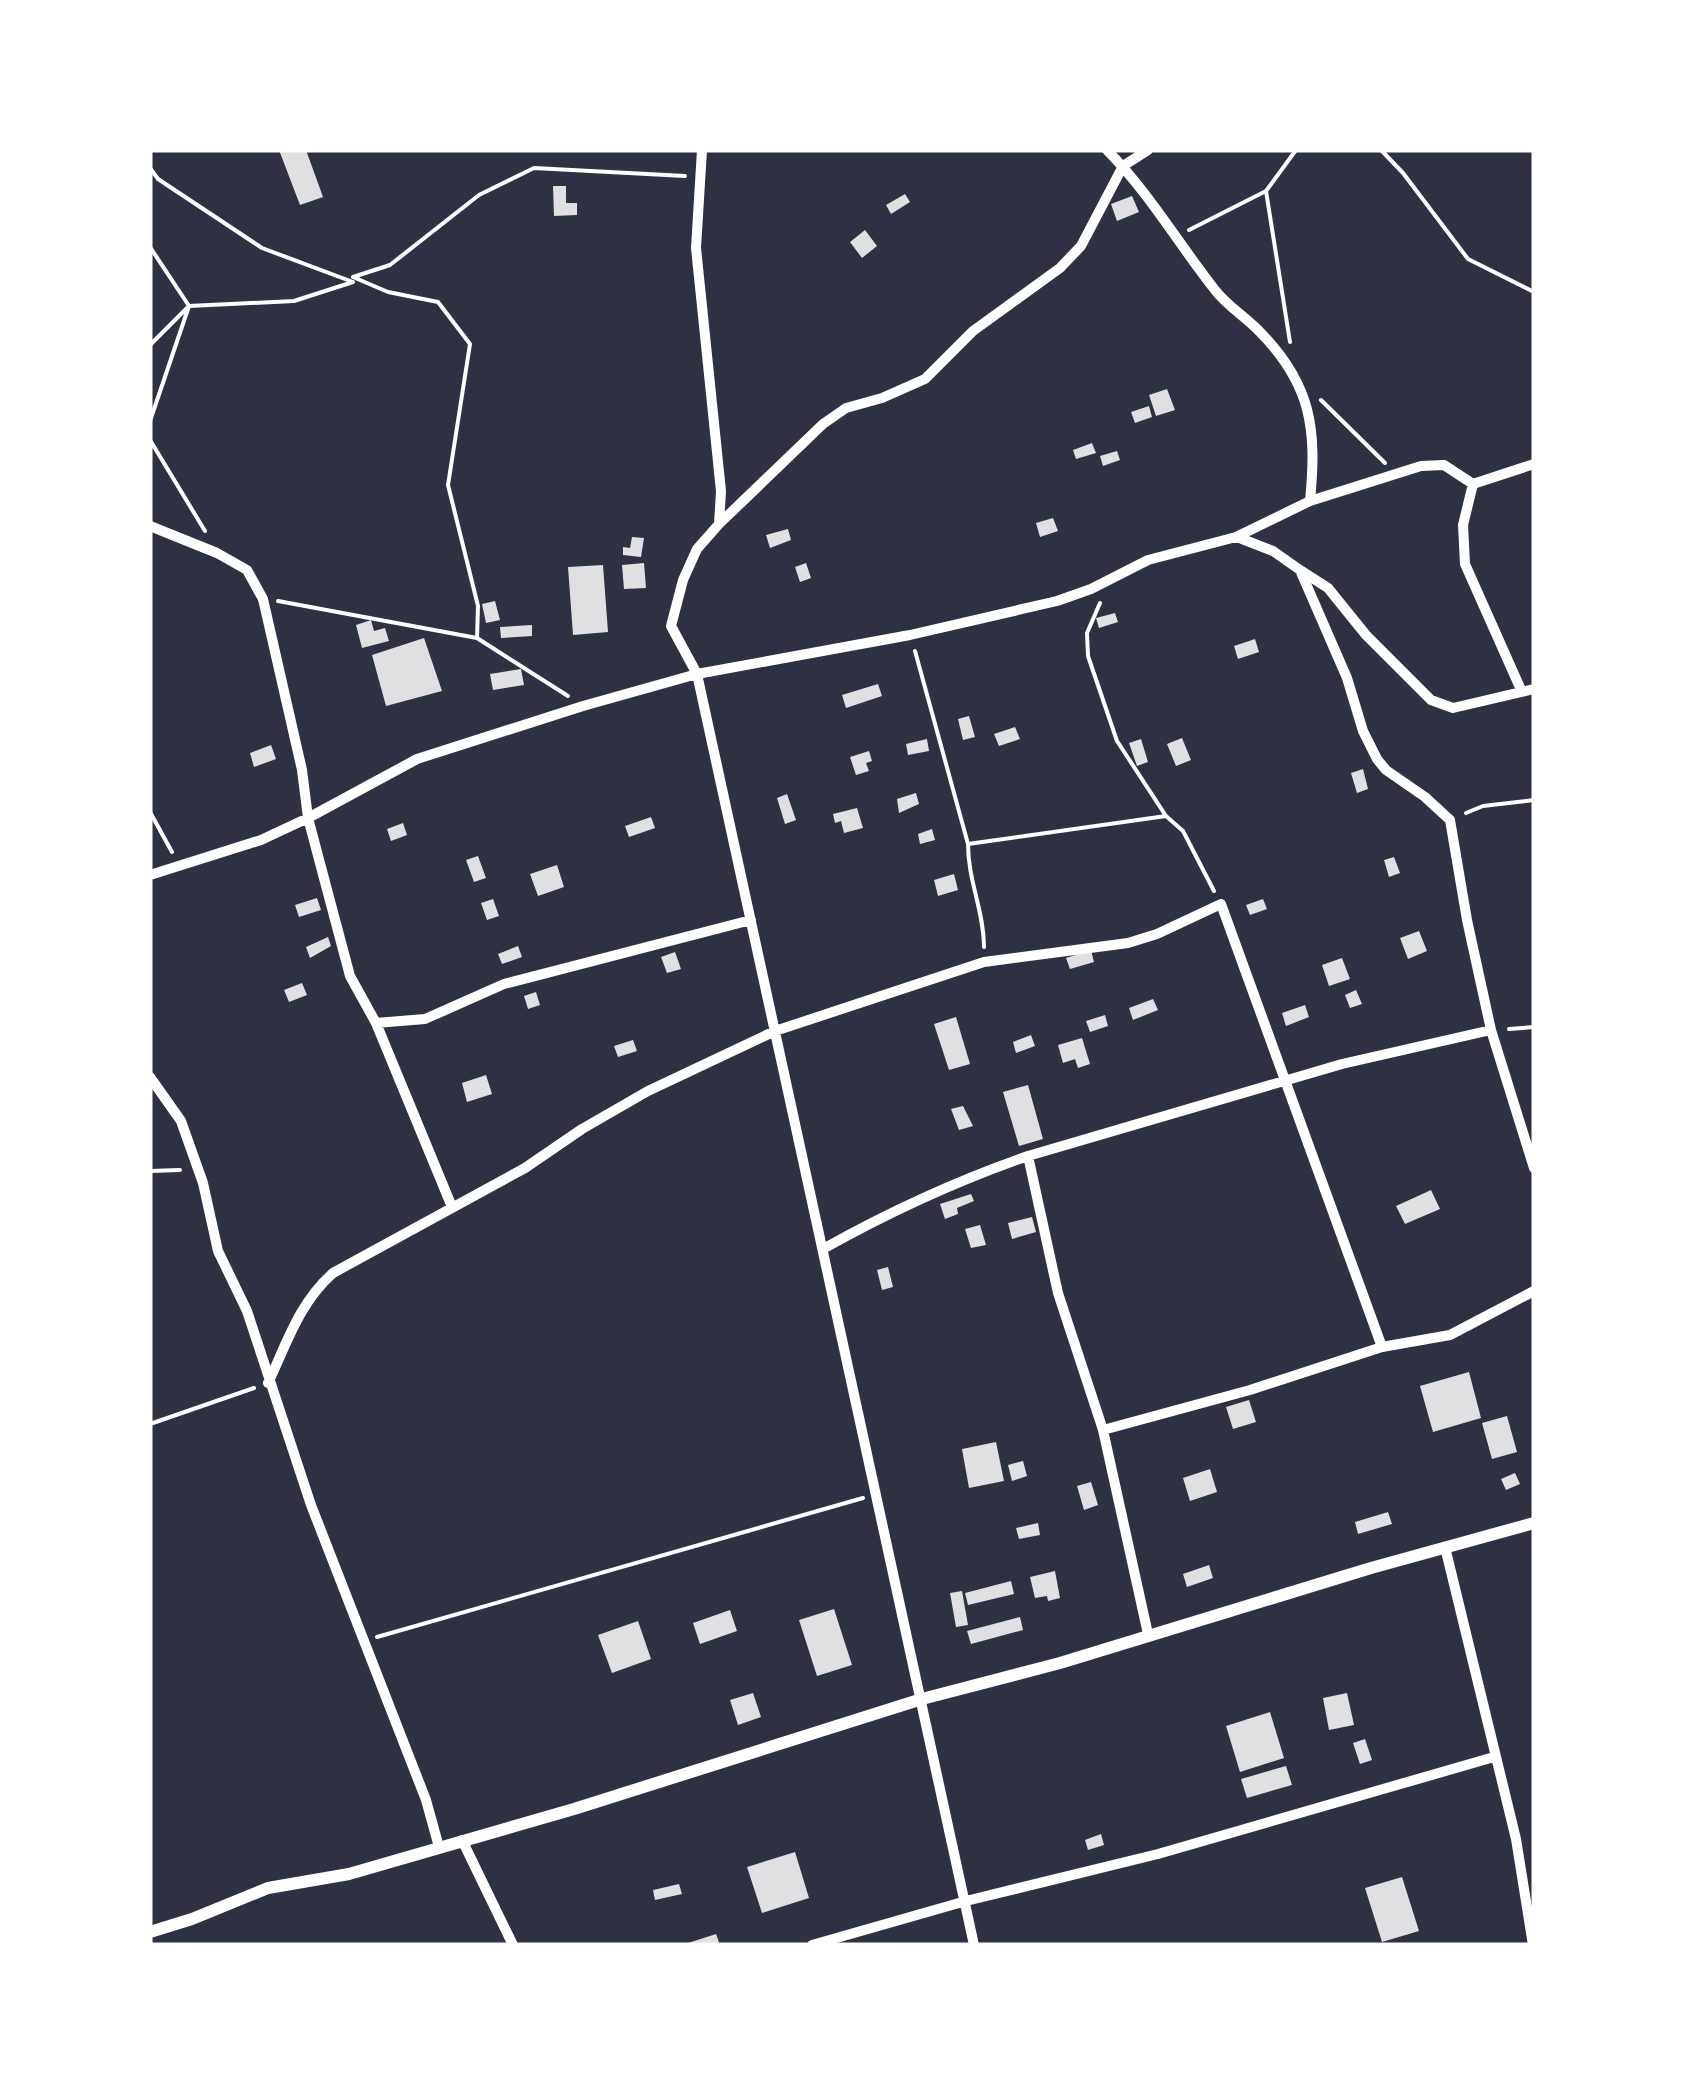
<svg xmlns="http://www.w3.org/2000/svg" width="1684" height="2095" font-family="'Public Sans',sans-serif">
<rect width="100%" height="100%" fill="#2d3142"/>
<path fill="#e0e0e3" d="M 279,150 L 306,150 L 323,197 L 300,205 Z
M 553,186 L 566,186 L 566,203 L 577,203 L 577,215 L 554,216 Z
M 905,194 L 910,202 L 891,214 L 886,205 Z
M 1132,196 L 1139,212 L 1117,221 L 1111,204 Z
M 865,230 L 877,246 L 862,258 L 850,242 Z
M 1167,389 L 1175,410 L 1156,416 L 1149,395 Z
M 1149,406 L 1152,417 L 1135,423 L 1131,412 Z
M 1092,443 L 1096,453 L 1076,459 L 1073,450 Z
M 1117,451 L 1120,460 L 1103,466 L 1100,456 Z
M 1053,518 L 1058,531 L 1040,537 L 1036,523 Z
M 788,529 L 791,540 L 770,548 L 766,535 Z
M 632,537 L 644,538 L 641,557 L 623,555 L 623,547 L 630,548 Z
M 644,563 L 646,588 L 624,589 L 622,565 Z
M 806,563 L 811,578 L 800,582 L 795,567 Z
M 603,565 L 608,632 L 573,635 L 568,567 Z
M 495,601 L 500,620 L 486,623 L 482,604 Z
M 1115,613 L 1118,622 L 1099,628 L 1096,618 Z
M 371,620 L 374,631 L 385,628 L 389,641 L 362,648 L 356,625 Z
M 532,625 L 532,636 L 501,638 L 500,627 Z
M 424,638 L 442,691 L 386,706 L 372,655 Z
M 1255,639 L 1259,652 L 1238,659 L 1234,646 Z
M 521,669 L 524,685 L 493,690 L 490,674 Z
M 878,684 L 882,696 L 846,708 L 842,695 Z
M 969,716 L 975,737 L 963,740 L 958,719 Z
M 1015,727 L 1020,739 L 999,746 L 994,734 Z
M 1182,738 L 1191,760 L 1176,766 L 1167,744 Z
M 927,739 L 929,751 L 908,755 L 906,744 Z
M 1141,739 L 1148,762 L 1137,766 L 1129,743 Z
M 271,745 L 276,759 L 254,767 L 250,753 Z
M 869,751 L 872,761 L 866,763 L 869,771 L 856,775 L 850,757 Z
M 1363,769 L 1368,789 L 1357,793 L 1351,773 Z
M 916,793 L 919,804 L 899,813 L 897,799 Z
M 787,794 L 796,820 L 785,824 L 777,798 Z
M 857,808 L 863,828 L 844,833 L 841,821 L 835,823 L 833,814 Z
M 651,817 L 655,828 L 629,837 L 625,826 Z
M 403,823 L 407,835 L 391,841 L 387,829 Z
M 932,829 L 935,840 L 920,844 L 918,834 Z
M 478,856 L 486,878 L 474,882 L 466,860 Z
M 1394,857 L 1400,873 L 1389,877 L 1384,860 Z
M 557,865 L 564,887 L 538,896 L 530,874 Z
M 954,874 L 958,890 L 938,896 L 934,880 Z
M 317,898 L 321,910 L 299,917 L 295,905 Z
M 493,899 L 499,916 L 487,920 L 481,903 Z
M 1263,899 L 1267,909 L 1250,915 L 1246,905 Z
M 1419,931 L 1427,951 L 1408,959 L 1400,938 Z
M 328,937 L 331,946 L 310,958 L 306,947 Z
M 518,946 L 522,957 L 502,964 L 498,954 Z
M 1091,950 L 1094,962 L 1070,969 L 1066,958 Z
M 675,952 L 681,969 L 667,973 L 661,957 Z
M 1342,958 L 1350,979 L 1329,986 L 1322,965 Z
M 302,983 L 307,995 L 289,1002 L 284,990 Z
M 1356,990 L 1362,1004 L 1350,1008 L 1345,995 Z
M 536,992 L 540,1005 L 528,1009 L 524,996 Z
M 1153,999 L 1158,1010 L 1133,1020 L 1129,1008 Z
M 1305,1005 L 1309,1017 L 1286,1026 L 1282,1013 Z
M 1105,1015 L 1108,1026 L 1090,1032 L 1086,1021 Z
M 956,1017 L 970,1064 L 949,1070 L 934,1024 Z
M 1031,1035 L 1035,1046 L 1016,1053 L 1013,1042 Z
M 1082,1038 L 1090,1064 L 1078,1068 L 1075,1059 L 1063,1063 L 1058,1045 Z
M 633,1040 L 637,1051 L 618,1057 L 614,1046 Z
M 486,1075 L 492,1094 L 467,1102 L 462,1083 Z
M 1028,1085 L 1043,1139 L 1019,1146 L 1003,1092 Z
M 963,1106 L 973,1126 L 959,1130 L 951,1109 Z
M 1431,1190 L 1440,1209 L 1405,1224 L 1396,1206 Z
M 971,1194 L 974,1201 L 957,1208 L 958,1214 L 945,1219 L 940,1204 Z
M 1032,1217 L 1036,1232 L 1012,1239 L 1008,1223 Z
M 980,1225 L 986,1245 L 971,1248 L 965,1229 Z
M 888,1267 L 893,1287 L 882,1290 L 877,1270 Z
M 1469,1372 L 1481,1418 L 1433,1432 L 1420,1386 Z
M 1249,1400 L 1256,1422 L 1233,1429 L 1226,1407 Z
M 1507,1416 L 1517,1452 L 1492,1459 L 1482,1423 Z
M 996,1442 L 1004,1481 L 969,1488 L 962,1449 Z
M 1023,1461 L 1027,1476 L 1012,1481 L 1008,1465 Z
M 1210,1469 L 1217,1492 L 1190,1501 L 1183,1478 Z
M 1515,1473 L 1520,1484 L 1506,1490 L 1501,1479 Z
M 1091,1482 L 1098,1505 L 1084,1510 L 1077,1486 Z
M 1388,1512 L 1392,1524 L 1358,1534 L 1355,1522 Z
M 1038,1523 L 1040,1535 L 1019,1539 L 1016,1528 Z
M 1209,1565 L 1213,1578 L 1187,1587 L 1183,1574 Z
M 1055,1571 L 1060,1598 L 1048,1601 L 1047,1596 L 1035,1598 L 1030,1577 Z
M 1011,1581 L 1014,1594 L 968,1605 L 965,1593 Z
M 962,1591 L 968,1625 L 956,1627 L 950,1593 Z
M 834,1609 L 852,1665 L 817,1676 L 799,1620 Z
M 730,1610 L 737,1631 L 700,1644 L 693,1623 Z
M 1020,1617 L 1023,1630 L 971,1644 L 967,1631 Z
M 638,1621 L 651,1659 L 612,1673 L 598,1635 Z
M 753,1693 L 761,1717 L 738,1725 L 730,1700 Z
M 1347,1693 L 1354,1725 L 1329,1730 L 1323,1698 Z
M 1270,1712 L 1284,1758 L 1240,1772 L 1226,1726 Z
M 1365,1739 L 1372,1760 L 1360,1764 L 1353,1743 Z
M 1286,1766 L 1292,1785 L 1247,1798 L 1241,1779 Z
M 1101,1834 L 1104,1845 L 1088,1850 L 1085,1840 Z
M 795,1852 L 809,1898 L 762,1913 L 747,1867 Z
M 1402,1877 L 1419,1931 L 1382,1942 L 1365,1888 Z
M 679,1884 L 682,1894 L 655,1900 L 653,1890 Z
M 716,1934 L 720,1945 L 685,1945 L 685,1944 Z"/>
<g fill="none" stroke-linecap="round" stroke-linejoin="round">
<path stroke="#fff" stroke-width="4" d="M 1381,150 L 1403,173 L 1468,259 L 1534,292
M 150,168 L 158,179 L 262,248 L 353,282
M 1266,191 L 1290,342
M 1189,230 L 1266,191 L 1296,150
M 150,247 L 189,306 L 150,421
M 150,345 L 189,306 L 294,301 L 353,282
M 1321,400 L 1385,463
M 150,440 L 205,531
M 278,601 L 477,638 L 568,696
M 1100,603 L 1087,633 L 1088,656 L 1117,741 L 1166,816
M 477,638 L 478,606 L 448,485 L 470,344 L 438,302 L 388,292 L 353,277 L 390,265 L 479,195 L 534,168 L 685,176
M 915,651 L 968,844 C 968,881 984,911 984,947
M 150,812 L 172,852
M 1466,813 L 1483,806 L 1534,800
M 968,844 L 1166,816 L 1183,831 L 1214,891
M 1509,1029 L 1534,1027
M 150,1171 L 180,1170
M 150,1424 L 254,1388
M 377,1637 L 863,1498"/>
<path stroke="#fff" stroke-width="10" d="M 702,150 L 696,248 L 721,491 L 719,524 L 697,549 L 683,580 L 671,626 L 697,674 L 974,1945
M 1107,150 C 1149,193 1178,243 1215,290 C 1227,306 1246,317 1260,332 C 1312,385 1317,430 1310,501
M 1473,484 L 1463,525 L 1465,564 L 1522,692
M 719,524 L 823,424 L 846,408 L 882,398 L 925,379 L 973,331 L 1060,268 L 1081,246 L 1123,166 L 1148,150
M 150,526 L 217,553 L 247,570 L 263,599 L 302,770 L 308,818 L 350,976 L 376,1023 L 452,1207
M 1237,537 L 1273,551 L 1300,570 L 1347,678 L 1363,731 L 1377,759 L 1386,770 L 1425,797 L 1450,820 L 1467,920 L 1491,1030 L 1534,1168
M 1300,570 L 1328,588 L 1366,635 L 1431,700 L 1453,708 L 1534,689
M 150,875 L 261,840 L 308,818 L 417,759 L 583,706 L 697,674 L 910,635 L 1057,601 L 1091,589 L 1148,560 L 1236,537 L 1310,501 L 1421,466 L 1444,465 L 1473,484 L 1534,464
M 376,1023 L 425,1019 L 504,984 L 751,920
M 150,1077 L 181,1121 L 203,1183 L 218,1251 L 247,1311 L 311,1505 L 426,1800 L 439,1847
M 1028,1156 L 1058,1293 L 1103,1430 L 1148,1634
M 823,1249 C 889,1212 956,1181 1028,1156 L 1342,1064 L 1491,1030
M 268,1383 C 287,1343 299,1303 333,1273 L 525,1168 L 582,1129 L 648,1091 L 775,1031 L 984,962 L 1128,943 L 1157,934 L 1221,904 L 1382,1347
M 1103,1430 L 1250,1390 L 1382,1347 L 1450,1335 L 1534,1291
M 1445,1547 L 1516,1839 L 1533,1945
M 462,1840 L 513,1945
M 812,1945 L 966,1901 L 1158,1854 L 1494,1757"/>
<path stroke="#fff" stroke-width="12" d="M 150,1932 L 192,1919 L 268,1888 L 349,1874 L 574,1809 L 922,1699 L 1060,1663 L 1371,1568 L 1534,1523"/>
</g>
<rect width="1684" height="2095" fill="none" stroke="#ffffff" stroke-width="305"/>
</svg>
